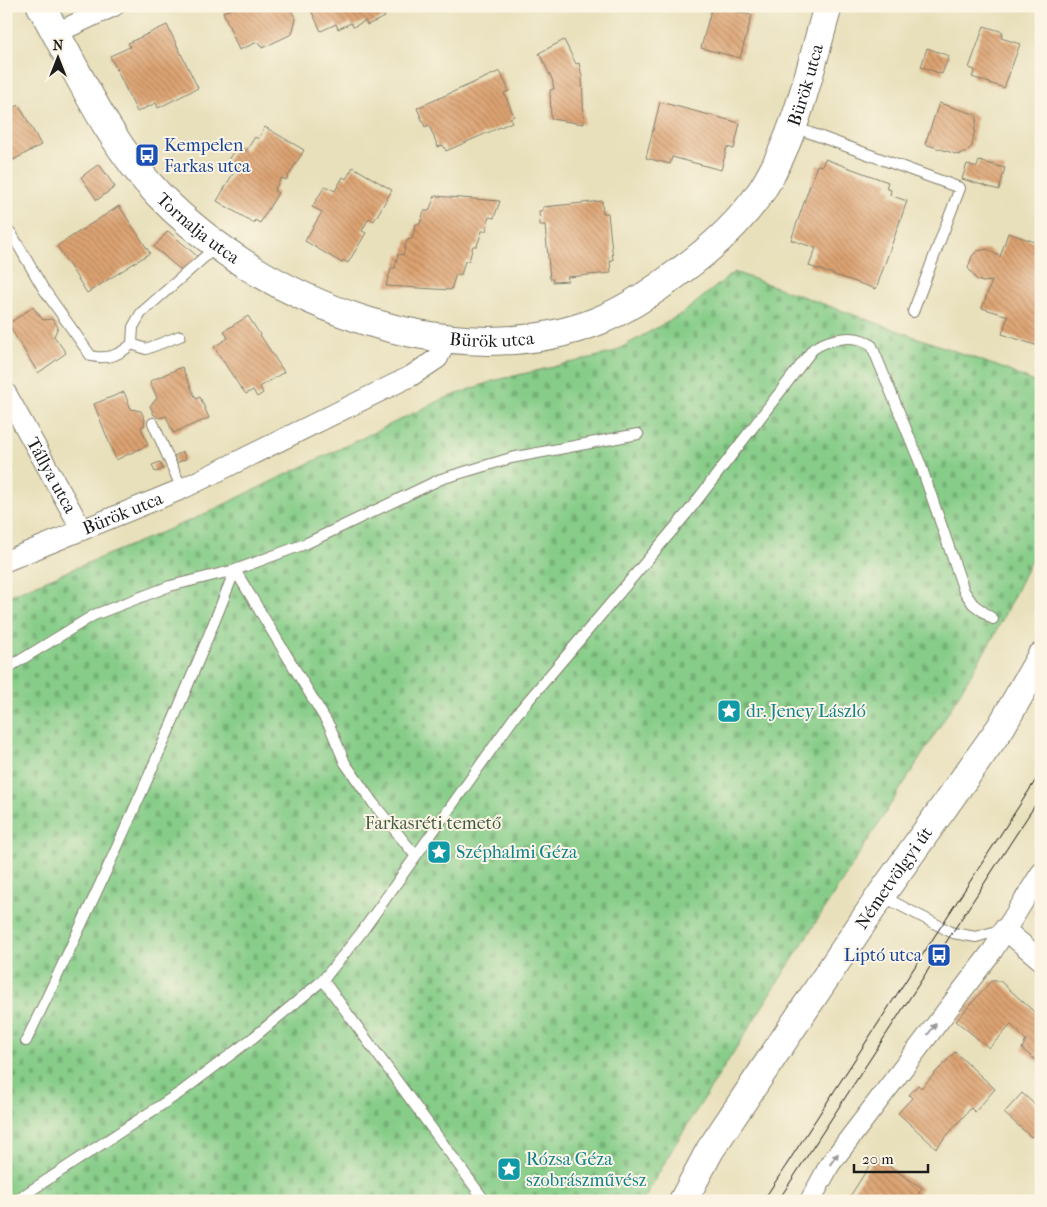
<svg xmlns="http://www.w3.org/2000/svg" width="1047" height="1207" font-family="'IM FELL French Canon',serif">
<defs>
<pattern id="cemetery-stones" width="16" height="16" patternUnits="userSpaceOnUse" patternTransform="scale(1.25)"><rect width="16" height="16" fill="#87cd89"/><path d="M2 7V4a2 2 0 0 1 4 0v3zM10 15v-3a2 2 0 0 1 4 0v3z" fill="#74af76"/></pattern>
<pattern id="building-back-hatch" width="6" height="6" patternUnits="userSpaceOnUse" patternTransform="scale(1.25)"><rect width="6" height="6" fill="#dda372"/><path d="M-1 5l2 2M0 0l6 6M5-1l2 2" fill="none" stroke="#b2845d"/></pattern>
</defs>
<rect width="100%" height="100%" fill="#fcf5e5"/>
<filter id="ink" filterUnits="userSpaceOnUse"><feTurbulence type="fractalNoise" baseFrequency=".02" numOctaves="2"/><feDisplacementMap in="SourceGraphic" scale="10" xChannelSelector="R" yChannelSelector="G"/><feConvolveMatrix kernelMatrix="1 2 1 2 8 2 1 2 1" color-interpolation-filters="sRGB"/></filter>
<filter id="wash" filterUnits="userSpaceOnUse"><feTurbulence type="fractalNoise" baseFrequency=".0096" numOctaves="4" result="noise"/><feDisplacementMap in="SourceGraphic" scale="20" xChannelSelector="R" yChannelSelector="G"/><feGaussianBlur stdDeviation="1.12" result="paint"/><feColorMatrix in="noise" values="0 0 0 0 0 0 0 0 0 0 0 0 0 0 0 0 0 1.4 0 .05"/><feComposite in="paint" operator="in"/></filter>
<g filter="url(#wash)">
<rect width="100%" height="100%" fill="#e8e0bb"/>
<path fill="url(#cemetery-stones)" stroke="#527452" d="M 734,272 L 1002,368 L 1041,385 L 1041,538 L 1038,546 L 995,634 L 932,739 L 674,1146 L 643,1201 L 6,1201 L 6,597 L 196,518 L 441,400 L 493,381 L 612,353 L 683,313 Z"/>
<g id="blocks">
<path fill="url(#building-back-hatch)" d="M 239,6 L 266,6 L 267,8 L 289,6 L 296,19 L 292,34 L 262,48 L 258,42 L 239,50 L 223,12 Z
M 309,6 L 380,6 L 385,17 L 367,25 L 365,21 L 353,27 L 351,23 L 338,29 L 336,24 L 321,31 Z
M 712,6 L 752,15 L 740,58 L 701,48 Z
M 167,25 L 198,88 L 158,108 L 156,103 L 137,112 L 110,56 L 130,47 L 128,43 Z
M 984,26 L 1003,32 L 1001,38 L 1020,44 L 1004,88 L 972,77 L 975,70 L 969,68 Z
M 564,40 L 576,64 L 579,63 L 582,76 L 584,124 L 551,119 L 550,90 L 554,89 L 552,79 L 539,53 Z
M 927,48 L 949,56 L 942,74 L 921,67 Z
M 500,71 L 509,91 L 504,93 L 514,116 L 510,118 L 512,122 L 446,151 L 443,145 L 438,147 L 429,125 L 425,127 L 417,108 Z
M 660,102 L 740,123 L 734,149 L 727,147 L 721,170 L 672,157 L 670,164 L 646,158 Z
M 939,103 L 974,114 L 977,117 L 972,146 L 965,153 L 960,153 L 959,155 L 925,144 Z
M 19,105 L 41,145 L 6,164 L 6,112 Z
M 265,127 L 304,150 L 286,180 L 281,178 L 274,191 L 278,193 L 260,223 L 255,220 L 254,223 L 217,201 L 234,172 L 224,167 L 237,145 L 246,151 L 255,137 L 258,139 Z
M 825,159 L 888,182 L 886,188 L 891,190 L 890,195 L 907,201 L 876,289 L 809,266 L 816,248 L 791,240 L 817,165 L 822,166 Z
M 979,161 L 1005,168 L 999,190 L 962,179 L 967,164 L 977,167 Z
M 99,164 L 115,187 L 97,200 L 81,177 Z
M 353,167 L 392,190 L 374,221 L 369,218 L 362,231 L 366,233 L 348,263 L 343,260 L 342,263 L 305,241 L 322,212 L 312,207 L 325,186 L 335,191 L 343,177 L 346,179 Z
M 435,196 L 500,201 L 494,218 L 489,217 L 486,231 L 482,231 L 477,246 L 473,246 L 469,261 L 465,261 L 461,275 L 456,274 L 451,290 L 386,286 L 391,268 L 395,268 L 398,254 L 403,255 L 407,240 L 412,239 L 416,224 L 420,224 L 424,211 L 429,211 Z
M 602,201 L 603,213 L 608,213 L 613,260 L 610,261 L 611,273 L 567,277 L 568,281 L 553,282 L 553,279 L 550,279 L 545,225 L 540,225 L 539,211 L 543,210 L 543,207 Z
M 119,206 L 150,253 L 87,293 L 57,246 Z
M 168,231 L 197,256 L 183,272 L 154,247 Z
M 1008,233 L 1041,244 L 1041,347 L 1002,334 L 1008,316 L 982,308 L 992,281 L 983,282 L 977,280 L 968,268 L 972,256 L 977,251 L 988,249 L 1000,257 Z
M 33,307 L 43,320 L 52,319 L 58,327 L 54,336 L 66,353 L 38,373 L 8,324 Z
M 248,316 L 284,372 L 260,387 L 263,393 L 257,397 L 253,390 L 246,394 L 240,387 L 214,347 L 228,338 L 224,331 Z
M 182,367 L 196,399 L 200,397 L 209,418 L 173,433 L 166,416 L 160,418 L 154,415 L 150,406 L 157,398 L 150,381 Z
M 124,392 L 131,409 L 141,411 L 145,420 L 144,426 L 141,427 L 148,445 L 116,460 L 94,404 Z
M 183,452 L 186,459 L 176,463 L 174,456 Z
M 6,457 L 11,467 L 6,470 Z
M 160,462 L 163,469 L 155,472 L 152,465 Z
M 1041,904 L 1041,919 L 1033,912 Z
M 991,981 L 1000,981 L 1041,1018 L 1041,1064 L 1022,1049 L 1026,1040 L 1011,1025 L 989,1048 L 956,1021 Z
M 955,1052 L 995,1089 L 975,1112 L 971,1108 L 936,1148 L 898,1113 L 912,1098 L 909,1095 L 918,1085 L 921,1088 Z
M 1022,1093 L 1041,1110 L 1041,1127 L 1031,1137 L 1004,1113 Z
M 875,1157 L 922,1188 L 914,1201 L 847,1201 Z"/>
</g>
</g>
<g filter="url(#ink)">
<use href="#blocks" fill-opacity="0" stroke="#827e6c" stroke-width="1"/>
<g fill="none" stroke-linecap="round" stroke-linejoin="round">
<g stroke="#827e6c" stroke-width="12">
<path id="lane" d="M 794,127 L 960,188 L 913,312
M 11,233 L 43,288 L 91,356 C 108,360 119,355 132,344 L 133,327 L 141,313 L 217,246
M 132,344 L 146,349 L 180,336
M 153,423 L 182,489
M 235,570 L 330,727 L 345,763 L 373,803 L 415,855
M 6,669 L 94,615 L 170,586 L 235,570 L 305,544 L 441,479 L 511,458 L 638,434
M 882,896 L 953,933 L 976,937 L 1004,929
M 323,980 L 485,1201
M 26,1041 C 101,886 172,730 235,570
M 15,1201 L 181,1092 L 254,1037 L 323,980 L 361,933 L 516,715 L 688,512 L 813,349 C 828,339 857,332 872,346 L 920,463 L 964,591 L 973,604 L 993,619"/>
</g>
<g stroke="#827e6c" stroke-width="22">
<g id="street">
<path d="M 56,33 L 114,6"/>
<path id="s1" d="M 6,393 L 82,530"/>
<path id="s2" d="M 6,561 L 182,489 L 411,376 L 438,358 L 447,338"/>
<path d="M 1004,929 L 1041,960"/>
<path d="M 810,1201 L 830,1164 L 993,950 L 1041,873"/>
</g>
</g>
<g stroke="#827e6c" stroke-width="30">
<g id="secondary">
<path id="s3" d="M 41,6 C 77,70 108,142 159,195 C 263,302 452,379 598,321 C 628,309 654,291 679,272 C 711,249 740,223 762,190 C 797,135 810,68 828,6"/>
<path id="s4" d="M 683,1201 L 710,1150 L 881,895 L 1001,727 L 1041,657"/>
</g>
</g>
<use href="#lane" stroke="#fff" stroke-width="10"/>
<use href="#street" stroke="#fff" stroke-width="20"/>
<use href="#secondary" stroke="#fff" stroke-width="28"/>
<path stroke="#1c1c1c" stroke-width="1" d="M 763,1201 L 1041,772
M 778,1201 L 1041,796"/>
</g>
<defs><path id="oneway-solid" d="M-6-.8H1V-3.2L6.5 0L1 3.2V.8H-6Z" transform="scale(1.25)"/></defs>
<g fill="#999">
<use href="#oneway-solid" transform="translate(932 1029) rotate(-53)"/>
<use href="#oneway-solid" transform="translate(834 1159) rotate(-54)"/>
</g>
</g>
<defs>
<g id="bus-square" transform="scale(1.25)"><rect x="-9" y="-9" width="18" height="18" rx="4" fill="#1a4fb4" stroke="#fcf5e5"/><path d="M-5-6H5V4H4V6H2V4H-2V6H-4V4H-5ZM-3.5-4V0h7V-4ZM-3.5 1.2v1.5H-2V1.2ZM2 1.2v1.5H3.5V1.2Z" fill="#fff"/></g>
<g id="sight-square" transform="scale(1.25)"><rect x="-9" y="-9" width="18" height="18" rx="4" fill="#0f9aa8" stroke="#fcf5e5"/><path d="M0-6L1.8-2.2L6-1.7L2.9 1.2L3.7 5.4L0 3.3L-3.7 5.4L-2.9 1.2L-6-1.7L-1.8-2.2Z" fill="#fff"/></g>
</defs>
<g fill-rule="evenodd">
<use href="#bus-square" x="147" y="155"/>
<use href="#sight-square" x="729" y="711"/>
<use href="#sight-square" x="439" y="852"/>
<use href="#bus-square" x="939" y="955"/>
<use href="#sight-square" x="509" y="1169"/>
</g>
<g text-anchor="middle" stroke-width="4" stroke-linejoin="round" paint-order="stroke">
<g font-size="18" fill="#1c1c1c" stroke="#fcf5e5">
<text dy="6" stroke="none"><textPath href="#s3" startOffset="1031">Bürök utca</textPath></text>
<text dy="6" stroke="none"><textPath href="#s3" startOffset="275">Tornalja utca</textPath></text>
<text dy="6" stroke="none"><textPath href="#s3" startOffset="596">Bürök utca</textPath></text>
<text dy="6" stroke="none"><textPath href="#s1" startOffset="94">Tállya utca</textPath></text>
<text dy="6" stroke="none"><textPath href="#s2" startOffset="126">Bürök utca</textPath></text>
<text dy="6" stroke="none"><textPath href="#s4" startOffset="386">Németvölgyi út</textPath></text>
</g>
<g font-size="18" fill="#164399" stroke="#fcf5e5" text-anchor="start">
<text x="164" y="151">Kempelen<tspan x="164" dy="21">Farkas utca</tspan></text>
<text x="922" y="961" text-anchor="end">Liptó utca</text>
</g>
<g font-size="18" fill="#0d838f" stroke="#fcf5e5" text-anchor="start">
<text x="746" y="717">dr. Jeney László</text>
<text x="456" y="858">Széphalmi Géza</text>
<text x="526" y="1165">Rózsa Géza<tspan x="526" dy="21">szobrászművész</tspan></text>
</g>
<g font-size="18" fill="#415a42" stroke="#fcf5e5">
<text x="433" y="829">Farkasréti temető</text>
</g>
</g>
<rect width="1047" height="1207" fill="none" stroke="#fcf5e5" stroke-width="25"/>
<g transform="translate(58 58)" stroke="#fcf5e5" stroke-width="4" paint-order="stroke">
<path d="M0-4L9 19L0 12L-9 19Z" fill="#1c1c1c"/>
<text y="-8" font-size="14" font-weight="bold" text-anchor="middle" fill="#1c1c1c">N</text>
</g>
<path d="M854 1164v8h74v-8" fill="none" stroke="#1c1c1c" stroke-width="2.5"/>
<text x="862" y="1164" font-size="15" fill="#1c1c1c" stroke="#fcf5e5" stroke-width="4" paint-order="stroke">20 m</text>
</svg>
